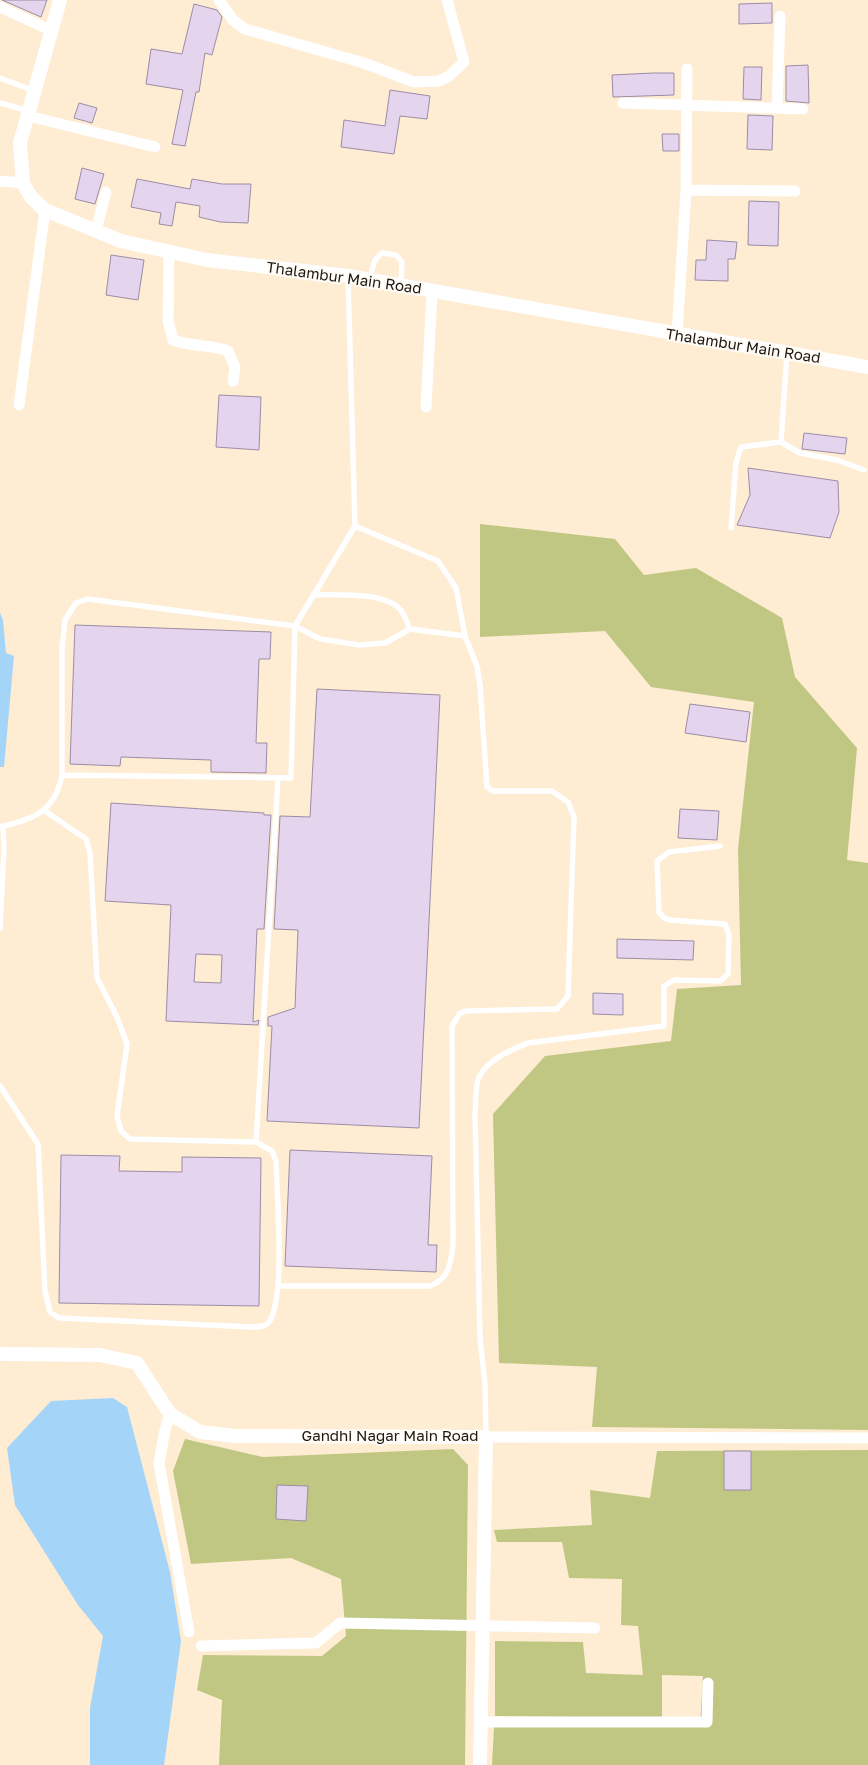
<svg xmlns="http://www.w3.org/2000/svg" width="868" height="1765" font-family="'Golos Text',sans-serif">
<rect width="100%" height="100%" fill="#feecd3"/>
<path fill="#c0c782" d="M 480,524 L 615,539 L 644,575 L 696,568 L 782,618 L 795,677 L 857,748 L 847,860 L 868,863 L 868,1430 L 592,1427 L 597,1367 L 499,1363 L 493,1114 L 545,1056 L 671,1041 L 677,989 L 741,985 L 738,849 L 754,702 L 651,687 L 605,631 L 480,637 Z
M 185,1439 L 263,1457 L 453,1449 L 468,1465 L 465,1765 L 219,1765 L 222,1700 L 197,1690 L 203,1655 L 322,1656 L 346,1636 L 341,1579 L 291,1558 L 191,1564 L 173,1471 Z
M 868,1450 L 868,1765 L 492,1765 L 494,1727 L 700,1727 L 703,1676 L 662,1675 L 662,1718 L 495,1716 L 495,1641 L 583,1642 L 586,1673 L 643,1675 L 638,1626 L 621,1625 L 622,1579 L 569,1578 L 562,1542 L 497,1542 L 494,1530 L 592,1525 L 590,1490 L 650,1498 L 657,1451 Z"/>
<path fill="#a5d4f9" d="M 0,613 L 3,620 L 6,653 L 14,656 L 4,767 L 0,767 Z
M 113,1398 L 127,1407 L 170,1572 L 181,1641 L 164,1765 L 90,1765 L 90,1708 L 103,1636 L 78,1605 L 15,1505 L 7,1448 L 51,1401 Z"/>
<path fill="#e4d4ed" stroke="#9c8da5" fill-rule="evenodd" d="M 2,0 L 47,0 L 41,17 Z
M 772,3 L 772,23 L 739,24 L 739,4 Z
M 194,4 L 217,10 L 222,17 L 212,55 L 205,53 L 199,92 L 196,92 L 185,146 L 172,144 L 183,90 L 146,84 L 151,49 L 182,54 Z
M 808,65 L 809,103 L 786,101 L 786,66 Z
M 744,67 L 762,67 L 761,100 L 743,99 Z
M 653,73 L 674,73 L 674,95 L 613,97 L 612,75 Z
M 390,90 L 430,96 L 427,119 L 400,116 L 394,154 L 341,147 L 344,120 L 385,126 Z
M 79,103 L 97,108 L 92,123 L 74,118 Z
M 748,115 L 773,116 L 772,150 L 747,149 Z
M 662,134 L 679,134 L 679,151 L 663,151 Z
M 82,168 L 104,174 L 95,204 L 75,199 Z
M 137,179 L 190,189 L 192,179 L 222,184 L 251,184 L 248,223 L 220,222 L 199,217 L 200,206 L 176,202 L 172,226 L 159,224 L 161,213 L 131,207 Z
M 749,201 L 779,202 L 778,246 L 748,245 Z
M 707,240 L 737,242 L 735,259 L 728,259 L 728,281 L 695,280 L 696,260 L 706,260 Z
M 111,255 L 144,260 L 138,300 L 106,295 Z
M 219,395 L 261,397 L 259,450 L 216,447 Z
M 804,433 L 847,438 L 845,454 L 802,449 Z
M 748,468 L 838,481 L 839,512 L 830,538 L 737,525 L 750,495 Z
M 75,625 L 271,632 L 270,659 L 259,659 L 256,743 L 267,743 L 266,773 L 211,772 L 211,760 L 121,757 L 120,766 L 70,764 Z
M 317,689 L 440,695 L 419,1128 L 267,1121 L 272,1026 L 268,1026 L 268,1017 L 295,1008 L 298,930 L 274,929 L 280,816 L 310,817 Z
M 690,704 L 750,712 L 746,742 L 685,733 Z
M 111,803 L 264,813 L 264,815 L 271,815 L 264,929 L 257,929 L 253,1022 L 259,1020 L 258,1025 L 166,1021 L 171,905 L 105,901 ZM 196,954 L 222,955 L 221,983 L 194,982 Z
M 680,809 L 719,811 L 717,840 L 678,838 Z
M 617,939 L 694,941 L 693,960 L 617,958 Z
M 593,993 L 623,994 L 623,1015 L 593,1014 Z
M 290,1150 L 432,1156 L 428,1245 L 437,1245 L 436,1272 L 285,1266 Z
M 61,1155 L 120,1156 L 119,1171 L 182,1172 L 182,1157 L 261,1158 L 259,1306 L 59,1303 Z
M 724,1451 L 751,1451 L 751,1490 L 724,1490 Z
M 277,1485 L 308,1486 L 306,1521 L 276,1519 Z"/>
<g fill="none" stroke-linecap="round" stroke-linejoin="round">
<path stroke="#fff" stroke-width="5.5" d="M 0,78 L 35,91
M 0,103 L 29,111
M 348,277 L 355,526 L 295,626 L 320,639 L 360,645 L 385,643 L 410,629 L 465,636
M 369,280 L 375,260 L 382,253 L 396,255 L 402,262 L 401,285
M 781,442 L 800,453 L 837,460 L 864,470
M 731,528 L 736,463 L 741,447 L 781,442 L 787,353
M 313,595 C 335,595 389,591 402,612 C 406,617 407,624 410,629
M 45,811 L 86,839 L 90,853 L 97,978 L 117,1017 L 127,1044 L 117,1116 L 121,1131 L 130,1139 L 256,1142
M 0,827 C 35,818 55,812 62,775 L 62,649 L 65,620 L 76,603 L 88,599 L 295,626 L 291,778 L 62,775
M 0,928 L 4,850 L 3,826
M 0,1086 L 38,1144 L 45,1291 L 50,1312 L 59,1318 L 251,1327 C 259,1327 267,1327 271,1319 C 285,1288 277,1198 276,1161 L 272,1151 L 256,1142 L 278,778
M 278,1286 L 430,1286 C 449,1279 451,1263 453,1245 L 452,1026 L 460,1013 L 466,1011 L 557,1009 L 568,996 L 574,817 L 568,802 L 552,791 L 493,791 L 487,787 L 480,685 L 477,666 L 465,636 L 456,588 L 438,561 L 355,526
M 486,1437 L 485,1384 L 480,1338 L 475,1113 C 476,1103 475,1086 479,1077 C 488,1059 511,1050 528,1043 L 664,1026 L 664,986 L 674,980 L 720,981 L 728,974 L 729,935 L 725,924 L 669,920 L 664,918 L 659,912 L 657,861 L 669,852 L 720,846"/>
<path stroke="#fff" stroke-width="11" d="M 219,0 L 233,20 L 245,29 L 364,63 L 414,82 L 439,81 L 449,76 L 464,62 L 447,0
M 0,7 L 52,31
M 623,103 L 803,109
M 777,108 L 780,16
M 28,116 L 155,147
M 0,181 L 23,183
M 686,190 L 795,191
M 96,230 L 106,192
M 169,251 L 168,321 L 173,340 C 191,347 210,344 228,351 L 235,367 L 233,381
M 677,335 L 686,190 L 687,69
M 19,405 L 45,210
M 426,407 L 432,292
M 170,1414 L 165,1430 L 159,1463 L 189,1632
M 486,1437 L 868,1438
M 201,1646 L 316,1643 L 340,1623 L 595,1628
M 482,1722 L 707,1722 L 708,1683"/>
<path stroke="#fff" stroke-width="14" d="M 60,0 L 20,143 L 23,183 L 31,197 L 45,210 L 121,241 L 207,260 L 348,276 L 868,367
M 0,1354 L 100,1355 L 137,1363 L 170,1414 L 200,1432 L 235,1436 L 486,1437 L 480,1765"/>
</g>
<g text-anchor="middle" stroke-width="4.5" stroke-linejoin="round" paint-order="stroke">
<g font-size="15" fill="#1d170e" stroke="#fffcf7">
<text transform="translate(344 278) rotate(8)" y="5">Thalambur Main Road</text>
<text transform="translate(743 346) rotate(9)" y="5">Thalambur Main Road</text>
<text x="390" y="1441">Gandhi Nagar Main Road</text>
</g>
</g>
</svg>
